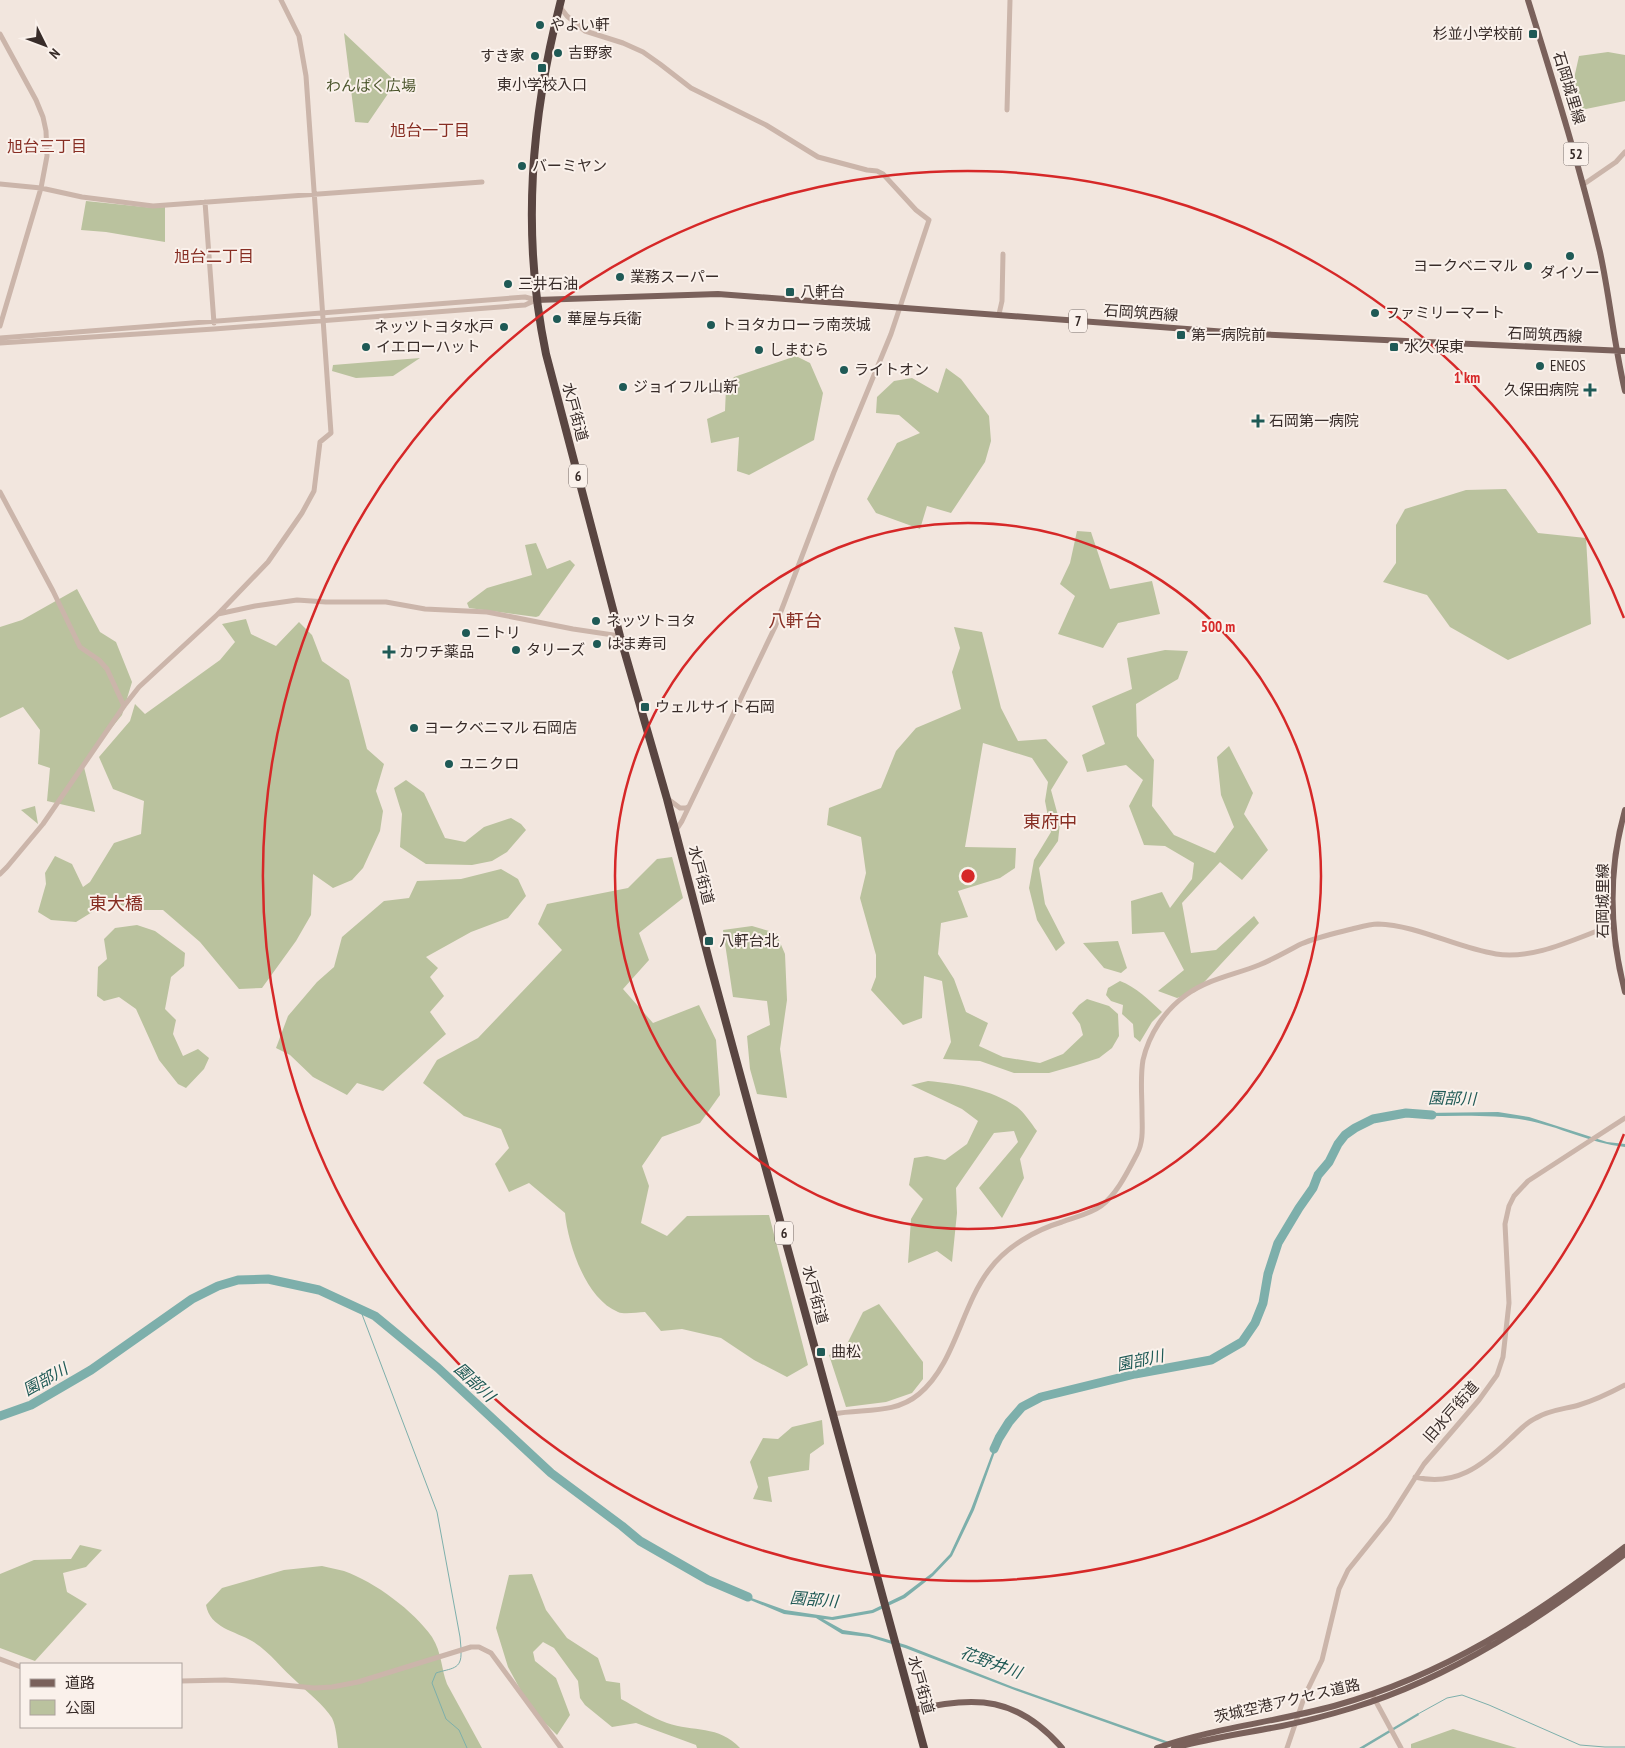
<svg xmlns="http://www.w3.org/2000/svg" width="1625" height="1748" font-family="'PT Sans Narrow','Noto Sans JP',sans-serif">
<rect width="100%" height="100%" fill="#f2e6de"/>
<path fill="#bac29e" d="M 344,33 L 396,82 L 368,123 L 355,122 Z
M 1608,52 L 1625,55 L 1625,101 L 1581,110 L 1573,83 L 1579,56 Z
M 86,201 L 154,208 L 165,207 L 165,242 L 106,232 L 81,230 Z
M 796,356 L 810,363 L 823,393 L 814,440 L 749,475 L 737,471 L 739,437 L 711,443 L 707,419 L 725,411 L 726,388 L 734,377 Z
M 420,358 L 393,376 L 356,378 L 332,371 L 333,365 Z
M 946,368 L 961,379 L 989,416 L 991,441 L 985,462 L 951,513 L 927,506 L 920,529 L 876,513 L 867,499 L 897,443 L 920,433 L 899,415 L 876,413 L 877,397 L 894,381 L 912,378 L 938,393 Z
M 1506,489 L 1538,533 L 1586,538 L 1591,624 L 1508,660 L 1450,627 L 1427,595 L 1383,582 L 1396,563 L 1396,525 L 1405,509 L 1466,490 Z
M 1077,531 L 1091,532 L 1110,589 L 1152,581 L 1160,614 L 1118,623 L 1103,648 L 1058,634 L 1075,596 L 1060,584 L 1070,563 Z
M 536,543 L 547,569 L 570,560 L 575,565 L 539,616 L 536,617 L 469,608 L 467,603 L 487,588 L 532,575 L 525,545 Z
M 77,589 L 100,632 L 116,642 L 132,682 L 122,715 L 83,763 L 95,812 L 47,801 L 50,768 L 38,764 L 40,730 L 23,707 L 0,718 L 0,627 L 22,620 Z
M 246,619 L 251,634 L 276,646 L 299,622 L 312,635 L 322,661 L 349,680 L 367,749 L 384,764 L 376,791 L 383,811 L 380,831 L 363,868 L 352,880 L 333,888 L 313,874 L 311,915 L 296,941 L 262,988 L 239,989 L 200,942 L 163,910 L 135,910 L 110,901 L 76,922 L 51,920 L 38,912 L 46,884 L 45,873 L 55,856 L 72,864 L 83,887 L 90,882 L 114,843 L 141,834 L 144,801 L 113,789 L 99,757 L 130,721 L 135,704 L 145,714 L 220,660 L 235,642 L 222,624 Z
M 954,627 L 982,632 L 1001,708 L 1018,741 L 1046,739 L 1068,762 L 1051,790 L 1060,823 L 1058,841 L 1039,868 L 1045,904 L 1065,943 L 1056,951 L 1037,920 L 1029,888 L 1034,860 L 1051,832 L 1045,801 L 1048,782 L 1032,758 L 983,743 L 965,847 L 1016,848 L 1015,868 L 1000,878 L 958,891 L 968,917 L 941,923 L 938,954 L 954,979 L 966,1012 L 988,1023 L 979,1046 L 1003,1057 L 1040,1063 L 1063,1054 L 1083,1035 L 1080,1024 L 1072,1013 L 1079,1005 L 1087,999 L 1109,1006 L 1118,1014 L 1119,1036 L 1112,1048 L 1099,1058 L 1077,1065 L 1049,1073 L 1014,1073 L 980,1061 L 943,1059 L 951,1042 L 942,981 L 924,976 L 922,1018 L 903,1025 L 871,990 L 876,977 L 876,955 L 860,898 L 866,873 L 861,837 L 827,825 L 829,808 L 881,788 L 896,751 L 916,728 L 961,709 L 952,672 L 960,648 Z
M 1165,650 L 1188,651 L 1178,679 L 1136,704 L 1137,736 L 1154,760 L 1152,806 L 1174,835 L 1215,853 L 1234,827 L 1221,795 L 1217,757 L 1229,746 L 1253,793 L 1244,814 L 1268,850 L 1242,880 L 1220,862 L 1182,903 L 1191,953 L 1216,950 L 1254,916 L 1259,923 L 1195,992 L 1177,998 L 1158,991 L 1184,970 L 1164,932 L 1132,934 L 1131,901 L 1162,892 L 1170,908 L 1192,879 L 1194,863 L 1165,846 L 1144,845 L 1129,806 L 1143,780 L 1126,765 L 1087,772 L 1082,755 L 1105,744 L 1092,706 L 1132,689 L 1127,658 Z
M 406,780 L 424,793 L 445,838 L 465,842 L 484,827 L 511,818 L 521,824 L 526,830 L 507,852 L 492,861 L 472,865 L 426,864 L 400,847 L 402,814 L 394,788 Z
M 35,806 L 38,824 L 21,810 Z
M 672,857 L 683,898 L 639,933 L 649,960 L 623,989 L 653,1023 L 699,1005 L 716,1040 L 720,1095 L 700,1123 L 662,1137 L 642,1166 L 649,1186 L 641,1223 L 667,1236 L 687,1216 L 769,1215 L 808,1365 L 787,1377 L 754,1360 L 721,1338 L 682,1329 L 661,1331 L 645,1312 C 637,1312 625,1315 618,1312 C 586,1299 568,1245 565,1213 L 529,1183 L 509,1192 L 495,1164 L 509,1148 L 501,1129 L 464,1116 L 423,1083 L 437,1060 L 478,1038 L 562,950 L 538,924 L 547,904 L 628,888 L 657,859 Z
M 501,869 L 518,879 L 526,896 L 508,918 L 471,932 L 426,957 L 438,968 L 430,977 L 444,996 L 430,1012 L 446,1034 L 383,1091 L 357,1083 L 347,1095 L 313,1077 L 290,1055 L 276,1048 L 288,1016 L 317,982 L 334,967 L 342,937 L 384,901 L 409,898 L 417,881 L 461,879 Z
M 137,925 L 155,931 L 185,953 L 184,966 L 171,977 L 165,1009 L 176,1020 L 173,1034 L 183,1056 L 198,1049 L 209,1058 L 204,1069 L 186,1088 L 178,1084 L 159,1060 L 136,1009 L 119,997 L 104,1001 L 97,996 L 98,967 L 107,959 L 104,939 L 115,928 Z
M 752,926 L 776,933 L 785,954 L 787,1000 L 780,1049 L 787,1098 L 757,1094 L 750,1069 L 747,1036 L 770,1025 L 767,1001 L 733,997 L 723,930 Z
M 1118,941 L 1127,968 L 1121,973 L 1104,968 L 1083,943 Z
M 1120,981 C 1136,987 1149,1000 1162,1012 L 1152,1022 L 1140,1042 L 1134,1037 L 1133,1024 L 1122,1014 L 1123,1005 L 1111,1001 L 1106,995 L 1108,988 Z
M 928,1081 C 959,1084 990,1089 1017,1107 C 1024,1112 1031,1123 1037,1131 L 1020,1159 L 1024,1178 L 1002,1218 L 979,1188 L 1018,1142 L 1014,1131 L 994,1133 L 956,1188 L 957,1213 L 952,1262 L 937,1251 L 908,1263 L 911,1219 L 923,1199 L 909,1185 L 914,1158 L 927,1156 L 945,1160 L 967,1144 L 978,1121 L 962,1109 L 911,1085 Z
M 879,1304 L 923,1362 L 923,1379 L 912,1393 L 886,1402 L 846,1407 L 829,1355 L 845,1348 L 863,1312 Z
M 822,1420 L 824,1444 L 810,1454 L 809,1470 L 768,1477 L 772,1502 L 753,1499 L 758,1487 L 750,1462 L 763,1438 L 778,1439 L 792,1427 Z
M 80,1545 L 102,1550 L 86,1567 L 63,1573 L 67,1592 L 87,1604 L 35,1661 L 0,1648 L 0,1574 L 34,1560 L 71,1559 Z
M 322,1566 C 329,1568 337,1569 344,1571 C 375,1582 414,1611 432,1637 C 442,1653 441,1668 447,1684 L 482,1748 L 338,1748 C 337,1739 336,1726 332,1718 C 324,1705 308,1693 297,1682 C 281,1668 270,1652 252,1641 C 235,1631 210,1628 206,1605 L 222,1588 L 284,1570 Z
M 532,1574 L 546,1610 L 567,1638 L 598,1658 L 606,1681 L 620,1683 L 621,1699 C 636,1707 652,1718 667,1723 C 693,1732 719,1725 740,1748 L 697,1748 L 696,1745 L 636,1723 L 612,1727 L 585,1705 L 580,1698 L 578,1681 L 554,1648 L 543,1642 L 533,1652 L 535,1661 L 556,1678 L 570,1715 L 557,1735 L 538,1716 L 526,1700 L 508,1667 L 496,1628 L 509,1575 Z
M 1453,1729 L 1517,1748 L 1411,1748 L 1411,1744 Z"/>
<path fill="#7dafab" d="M 1498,1112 L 1529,1117 L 1607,1142 L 1625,1144 L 1625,1147 C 1589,1143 1559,1126 1525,1120 C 1492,1114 1457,1116 1422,1116 L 1422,1113 Z
M 1000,1438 L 974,1510 L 952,1556 L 933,1576 L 905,1598 L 873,1613 L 833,1620 L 823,1619 L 843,1630 L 869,1634 L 906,1645 L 1013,1687 L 1186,1748 L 1178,1748 L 1012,1689 L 905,1648 L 869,1637 L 842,1634 L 816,1618 L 784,1614 L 707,1582 L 785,1610 L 832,1617 L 872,1610 L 903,1595 L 932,1573 L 950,1554 L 971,1509 L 997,1440 Z
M 1418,1713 L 1419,1715 L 1364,1748 L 1359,1748 Z"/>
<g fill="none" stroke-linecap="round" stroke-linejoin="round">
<path stroke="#7dafab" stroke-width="1" d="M 360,1309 L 437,1512 L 460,1637 L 461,1648
M 461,1652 C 462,1670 451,1668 436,1673 L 432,1683 L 446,1719 L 459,1730 L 467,1748
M 1418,1714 L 1447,1698 L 1462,1695 L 1489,1705 L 1580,1745 L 1605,1747 L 1625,1747"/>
<path stroke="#7dafab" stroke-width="9" d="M 0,1416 L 31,1405 L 91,1370 L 192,1299 L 218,1286 L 238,1280 L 268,1279 L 319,1290 L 375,1316 L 438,1368 L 551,1473 L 622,1526 L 640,1541 L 708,1580 L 748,1597
M 994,1449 L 999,1438 L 1009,1422 L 1022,1407 L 1041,1397 L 1135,1374 L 1211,1360 L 1242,1342 L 1255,1323 L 1263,1303 L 1268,1274 L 1278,1243 L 1299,1208 L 1313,1188 L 1318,1175 L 1329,1162 L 1338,1144 L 1345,1135 L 1355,1128 L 1373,1119 L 1406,1113 L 1432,1115"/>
<path stroke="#cbb5aa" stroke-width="5" d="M 560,7 L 567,16 L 585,31 L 623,43 L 643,52 L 660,64 L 691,88 L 766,125 L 818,157 L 867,170 L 877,171 L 883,174 L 916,210 L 929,220 L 891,334 L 834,472 L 775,627 L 682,821 L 676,830
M 0,34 L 36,100 L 43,117 L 46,131 L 47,156 L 41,188 L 0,326
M 1007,110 L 1010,0
M 0,184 L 41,188 L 82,197 L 153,206 L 482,182
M 1584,184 L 1616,162 L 1625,152
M 205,202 L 214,323
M 999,314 L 1002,301 L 1003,254
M 0,338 L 525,297 L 536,300
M 0,343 L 214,329 L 525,305 L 536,300
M 0,492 L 53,591 L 80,647 L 99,660 L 107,669 L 124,706
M 218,614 L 255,606 L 297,600 L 326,602 L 386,602 L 425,609 L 487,612 L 573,629 L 620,636
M 668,799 L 680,808 L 686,808 L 688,807
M 0,874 L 7,867 L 43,824 L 124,706 L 139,687 L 218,614 L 268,562 L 302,513 L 314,491 L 320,442 L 331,433 L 306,76 L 299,36 L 281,0
M 833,1414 C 863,1408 894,1415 919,1394 C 955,1364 961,1307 989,1270 C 1006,1247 1035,1230 1062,1222 C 1075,1217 1090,1214 1101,1206 C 1117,1194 1128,1171 1137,1154 C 1144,1141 1142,1126 1142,1113 C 1142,1095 1140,1077 1143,1060 C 1149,1034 1165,1010 1186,995 C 1208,979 1234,975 1259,965 C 1274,959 1287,951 1301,944 C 1317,937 1336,933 1352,929 C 1360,927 1370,924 1378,924 C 1417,925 1457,948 1496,954 C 1535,960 1576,938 1613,925
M 1415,1477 C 1455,1487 1482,1466 1509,1440 C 1518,1432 1525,1423 1536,1418 C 1549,1410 1565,1409 1579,1405 C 1596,1400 1610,1393 1625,1385
M 0,1659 L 21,1667
M 181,1681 L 225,1680 L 253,1682 L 314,1688 L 332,1687 L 358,1682 L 471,1647 L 479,1647 L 491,1653 L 561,1748
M 1374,1698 L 1401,1748
M 1287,1748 L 1305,1695 L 1322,1660 L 1339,1589 L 1348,1570 L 1389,1519 L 1424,1464 L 1479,1400 L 1497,1375 L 1503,1357 L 1509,1303 L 1505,1224 L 1509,1206 L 1514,1196 L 1528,1181 L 1625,1118"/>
<path stroke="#7a615b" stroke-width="6" d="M 1528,0 C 1554,84 1580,167 1600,252 C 1610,298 1614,345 1625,391
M 536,300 L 718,294 L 1254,334 L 1625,351
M 1625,810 C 1608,870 1609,931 1625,992
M 914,1710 C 976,1695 1018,1697 1062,1748
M 1157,1748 C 1214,1728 1275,1722 1334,1706 C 1445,1675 1534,1617 1625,1547
M 1174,1748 C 1209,1738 1246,1733 1282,1726 C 1306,1721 1329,1715 1352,1708 C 1454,1677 1541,1618 1625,1554"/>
<path stroke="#594541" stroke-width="8" d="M 561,0 C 531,117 521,234 546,354 L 620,636 L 667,799 L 710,964 L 924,1748"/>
</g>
<g fill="none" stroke="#d62828" stroke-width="2.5">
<circle cx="968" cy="876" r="353"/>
<path d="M1624 1134A705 705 0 1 1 1624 618"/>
</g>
<g fill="#1f5a56" stroke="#faf1eb" stroke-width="2">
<circle cx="540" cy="25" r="5"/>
<rect x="1528" y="29" width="10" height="10" rx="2.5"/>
<circle cx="558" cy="53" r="5"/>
<circle cx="535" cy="56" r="5"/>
<rect x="537" y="63" width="10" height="10" rx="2.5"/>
<circle cx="522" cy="166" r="5"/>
<circle cx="1570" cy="256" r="5"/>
<circle cx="1528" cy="266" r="5"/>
<circle cx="620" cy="277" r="5"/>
<circle cx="508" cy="284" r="5"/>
<rect x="785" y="287" width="10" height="10" rx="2.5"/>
<circle cx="1375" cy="313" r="5"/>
<circle cx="557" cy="319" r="5"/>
<circle cx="711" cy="325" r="5"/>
<circle cx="504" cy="327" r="5"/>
<rect x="1176" y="330" width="10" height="10" rx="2.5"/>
<circle cx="366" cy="347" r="5"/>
<rect x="1389" y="342" width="10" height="10" rx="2.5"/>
<circle cx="759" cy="350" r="5"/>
<circle cx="1540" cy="366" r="5"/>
<circle cx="844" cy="370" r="5"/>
<circle cx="623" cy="387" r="5"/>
<path d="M1587.5 382.5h5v5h5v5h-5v5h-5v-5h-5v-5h5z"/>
<path d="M1255.5 413.5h5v5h5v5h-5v5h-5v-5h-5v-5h5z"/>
<circle cx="596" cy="621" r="5"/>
<circle cx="466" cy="633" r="5"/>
<circle cx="597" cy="644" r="5"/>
<circle cx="516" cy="650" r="5"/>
<path d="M386.5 644.5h5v5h5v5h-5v5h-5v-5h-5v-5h5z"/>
<rect x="640" y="702" width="10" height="10" rx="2.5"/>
<circle cx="414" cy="728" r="5"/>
<circle cx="449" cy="764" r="5"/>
<rect x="704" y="936" width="10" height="10" rx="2.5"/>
<rect x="816" y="1347" width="10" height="10" rx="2.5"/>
</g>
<g text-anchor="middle" stroke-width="4" stroke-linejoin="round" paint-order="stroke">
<g fill="#faf1eb" stroke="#726763" stroke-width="1">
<rect x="1563.5" y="142.5" width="25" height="23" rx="4"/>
<rect x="1069" y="309.5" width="18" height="23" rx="4"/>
<rect x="569" y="464.5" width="18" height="23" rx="4"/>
<rect x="775" y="1221.5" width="18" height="23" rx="4"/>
</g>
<g font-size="14" font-weight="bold" fill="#382c29">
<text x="1576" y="159">52</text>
<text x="1078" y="326">7</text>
<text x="578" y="481">6</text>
<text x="784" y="1238">6</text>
</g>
<g font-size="15" fill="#382c29" stroke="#faf1eb" text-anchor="start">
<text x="550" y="30">やよい軒</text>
<text x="1523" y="39" text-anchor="end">杉並小学校前</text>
<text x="568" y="58">吉野家</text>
<text x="525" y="61" text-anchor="end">すき家</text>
<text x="542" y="90" text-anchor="middle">東小学校入口</text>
<text x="532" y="171">バーミヤン</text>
<text x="1518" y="271" text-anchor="end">ヨークベニマル</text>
<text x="1570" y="278" text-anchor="middle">ダイソー</text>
<text x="630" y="282">業務スーパー</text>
<text x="518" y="289">三井石油</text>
<text x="800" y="297">八軒台</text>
<text x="1385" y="318">ファミリーマート</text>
<text x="567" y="324">華屋与兵衛</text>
<text x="721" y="330">トヨタカローラ南茨城</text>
<text x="494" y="332" text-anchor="end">ネッツトヨタ水戸</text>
<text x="1191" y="340">第一病院前</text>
<text x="376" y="352">イエローハット</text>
<text x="1404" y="352">水久保東</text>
<text x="769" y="355">しまむら</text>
<text x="1550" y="371">ENEOS</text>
<text x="854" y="375">ライトオン</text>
<text x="633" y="392">ジョイフル山新</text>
<text x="1579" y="395" text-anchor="end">久保田病院</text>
<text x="1269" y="426">石岡第一病院</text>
<text x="606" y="626">ネッツトヨタ</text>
<text x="476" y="638">ニトリ</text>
<text x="607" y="649">はま寿司</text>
<text x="526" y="655">タリーズ</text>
<text x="399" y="657">カワチ薬品</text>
<text x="655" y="712">ウェルサイト石岡</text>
<text x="424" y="733">ヨークベニマル 石岡店</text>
<text x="459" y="769">ユニクロ</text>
<text x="719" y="946">八軒台北</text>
<text x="831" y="1357">曲松</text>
</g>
<g font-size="15" fill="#4c562d" stroke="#faf1eb">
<text x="371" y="91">わんぱく広場</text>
</g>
<g font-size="15" fill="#382c29" stroke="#faf1eb">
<text transform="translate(1569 88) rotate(73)" y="5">石岡城里線</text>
<text transform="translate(1141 313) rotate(4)" y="5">石岡筑西線</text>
<text transform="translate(1545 335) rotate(3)" y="5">石岡筑西線</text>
<text transform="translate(575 412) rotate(75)" y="5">水戸街道</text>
<text transform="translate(701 875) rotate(75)" y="5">水戸街道</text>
<text transform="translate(1603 901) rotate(-90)" y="5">石岡城里線</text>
<text transform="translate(815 1295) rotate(75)" y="5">水戸街道</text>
<text transform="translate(1451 1412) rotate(-49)" y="5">旧水戸街道</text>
<text transform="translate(921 1685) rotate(74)" y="5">水戸街道</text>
<text transform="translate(1287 1701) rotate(-13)" y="5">茨城空港アクセス道路</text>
</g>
<g font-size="16" fill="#872e23" stroke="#faf1eb">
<text x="430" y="136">旭台一丁目</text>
<text x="47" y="152">旭台三丁目</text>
<text x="214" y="262">旭台二丁目</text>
</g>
<g font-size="16" font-style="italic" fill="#1f5a56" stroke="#faf1eb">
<text transform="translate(1452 1098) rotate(1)" y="6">園部川</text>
<text transform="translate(1140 1360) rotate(-12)" y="6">園部川</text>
<text transform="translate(45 1379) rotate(-29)" y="6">園部川</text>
<text transform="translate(475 1382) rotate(43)" y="6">園部川</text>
<text transform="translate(814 1599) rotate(5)" y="6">園部川</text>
<text transform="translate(991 1662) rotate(20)" y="6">花野井川</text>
</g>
<g font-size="18" fill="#872e23" stroke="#faf1eb">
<text x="795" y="627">八軒台</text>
<text x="1050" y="828">東府中</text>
<text x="116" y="910">東大橋</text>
</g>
</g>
<circle cx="968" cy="876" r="8" fill="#d62828" stroke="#faf1eb" stroke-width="2.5"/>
<g font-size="15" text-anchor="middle" font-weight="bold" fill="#d62828" stroke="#faf1eb" stroke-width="4" stroke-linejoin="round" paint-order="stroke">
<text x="1467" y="383">1 km</text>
<text x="1218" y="632">500 m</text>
</g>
<rect x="20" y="1663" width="162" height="65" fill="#faf1eb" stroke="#aca29d"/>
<rect x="30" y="1679" width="25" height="8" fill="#7a615b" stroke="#aca29d"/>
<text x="65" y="1688" font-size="15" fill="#382c29">道路</text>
<rect x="30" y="1700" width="25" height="15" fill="#bac29e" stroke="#aca29d"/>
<text x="65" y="1713" font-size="15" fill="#382c29">公園</text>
<g transform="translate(45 45) rotate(132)" stroke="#faf1eb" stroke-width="4" paint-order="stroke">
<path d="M0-4L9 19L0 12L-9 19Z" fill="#382c29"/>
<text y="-8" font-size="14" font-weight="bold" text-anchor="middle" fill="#382c29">N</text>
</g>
</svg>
